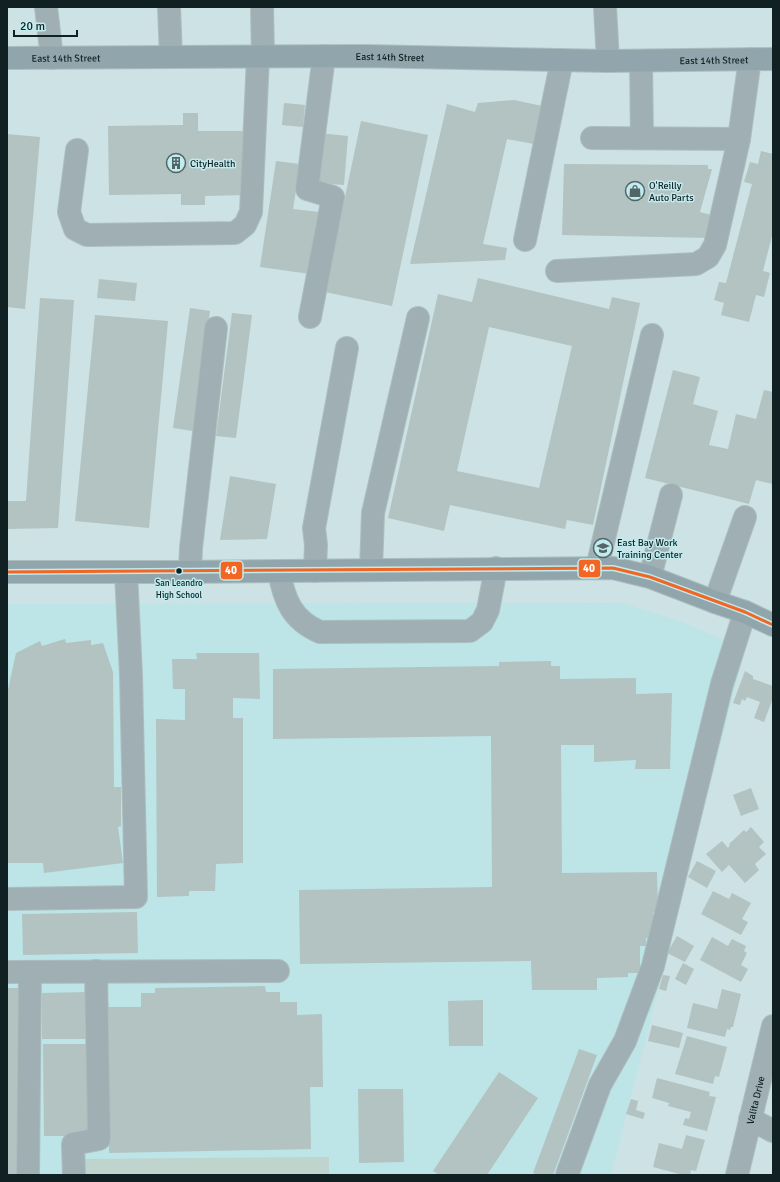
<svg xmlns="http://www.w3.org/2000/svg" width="780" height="1182" font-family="Signika,sans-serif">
<rect width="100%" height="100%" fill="#cce2e4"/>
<path fill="#bde4e7" d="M 622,603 L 679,621 L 745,649 L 611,1175 L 7,1175 L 7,604 Z"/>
<path fill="#bed4cc" d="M 329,1157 L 329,1175 L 84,1175 L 84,1159 Z"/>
<path fill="#b2c3c2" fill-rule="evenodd" d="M 514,100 L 542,106 L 534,144 L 507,139 L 483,244 L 507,248 L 505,260 L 410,264 L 447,104 L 475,112 L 478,103 Z
M 284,103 L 305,105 L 303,127 L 282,125 Z
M 183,113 L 198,113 L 198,131 L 243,131 L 244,195 L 205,196 L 205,205 L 181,205 L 181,194 L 109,195 L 108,126 L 183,125 Z
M 361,121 L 428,135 L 392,306 L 325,292 Z
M 319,133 L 348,136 L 344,185 L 315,183 Z
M 7,134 L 40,137 L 25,309 L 7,307 Z
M 761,151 L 773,154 L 773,232 L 763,271 L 770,273 L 764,297 L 756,295 L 749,322 L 721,315 L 724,303 L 714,300 L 719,282 L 726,283 L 752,184 L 744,182 L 750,162 L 758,164 Z
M 276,161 L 300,164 L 293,209 L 319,212 L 310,274 L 260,267 Z
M 564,164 L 708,165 L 708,169 L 712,169 L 700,212 L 715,216 L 709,238 L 562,235 Z
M 478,278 L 609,309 L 612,297 L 640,303 L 593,525 L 567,520 L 565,529 L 450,505 L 444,531 L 388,518 L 438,294 L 472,302 ZM 489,327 L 572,346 L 539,488 L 457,471 Z
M 99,279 L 137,283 L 135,301 L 97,298 Z
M 40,298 L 74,300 L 58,528 L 7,529 L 7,501 L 26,501 Z
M 190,308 L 210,311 L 193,431 L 173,428 Z
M 232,313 L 252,315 L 236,438 L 216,436 Z
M 95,315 L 168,321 L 149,528 L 75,521 Z
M 673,370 L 700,377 L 693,404 L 718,411 L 709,445 L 728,449 L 736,414 L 756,419 L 764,390 L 773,392 L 773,484 L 756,480 L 749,504 L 645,478 Z
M 230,476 L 276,484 L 267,539 L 220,540 Z
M 65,639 L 66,643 L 91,640 L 91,645 L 103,643 L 113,672 L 114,787 L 121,787 L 121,826 L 118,827 L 123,863 L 44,873 L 43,863 L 7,863 L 7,694 L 16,653 L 40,641 L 42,646 Z
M 196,653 L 259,653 L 260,699 L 233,698 L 233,718 L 243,718 L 243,863 L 216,864 L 215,891 L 189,891 L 189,896 L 157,897 L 156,719 L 185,720 L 185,689 L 173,689 L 172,659 L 197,659 Z
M 551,661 L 551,666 L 560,666 L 560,679 L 636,678 L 636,694 L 672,693 L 670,769 L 635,769 L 636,760 L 594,762 L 594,745 L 561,745 L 562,873 L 657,872 L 658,912 L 653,912 L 653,930 L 650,930 L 649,938 L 646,938 L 646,946 L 640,946 L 640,973 L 628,973 L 628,977 L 597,978 L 597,990 L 532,990 L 531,961 L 300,964 L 299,890 L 492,887 L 491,736 L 273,739 L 273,669 L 499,666 L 499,662 Z
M 745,671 L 753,676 L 753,679 L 773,686 L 773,698 L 764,722 L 754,718 L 760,702 L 747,697 L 745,701 L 742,699 L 740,705 L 733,703 Z
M 751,788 L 759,809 L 741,816 L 733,795 Z
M 751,827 L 764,842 L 759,847 L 766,854 L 755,864 L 759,870 L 745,883 L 729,865 L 722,872 L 706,854 L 722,841 L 728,848 L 730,845 L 729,844 L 744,830 L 746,832 Z
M 697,861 L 716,871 L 707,888 L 688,877 Z
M 713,891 L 729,899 L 732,893 L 751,903 L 742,919 L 748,922 L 741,935 L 701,914 Z
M 137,912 L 138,953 L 23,955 L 22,914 Z
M 677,936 L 694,946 L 685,962 L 667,953 Z
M 712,937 L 728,946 L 732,939 L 746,946 L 744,951 L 747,953 L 741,965 L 748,969 L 741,982 L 700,960 Z
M 683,963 L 694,969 L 686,985 L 675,979 Z
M 663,975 L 670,976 L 666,991 L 659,989 Z
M 265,986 L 266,992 L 280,992 L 280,1002 L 297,1002 L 297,1015 L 322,1014 L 323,1087 L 310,1087 L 311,1149 L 109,1153 L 107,1007 L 141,1007 L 141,993 L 155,993 L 155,988 Z
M 7,988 L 21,988 L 21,1175 L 7,1175 Z
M 722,989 L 741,994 L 733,1027 L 731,1027 L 730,1030 L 727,1029 L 725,1037 L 687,1028 L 693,1003 L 717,1009 Z
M 88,992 L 88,1039 L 42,1039 L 42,993 Z
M 483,1000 L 483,1046 L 449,1046 L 448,1001 Z
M 652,1025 L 683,1033 L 679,1048 L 648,1041 Z
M 687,1036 L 727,1047 L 719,1077 L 715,1076 L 713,1084 L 675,1074 Z
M 43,1044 L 88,1044 L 89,1136 L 44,1136 Z
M 579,1049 L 597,1055 L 553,1175 L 538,1175 L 533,1173 Z
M 499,1072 L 538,1098 L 487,1175 L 439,1175 L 433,1171 Z
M 657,1078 L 710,1092 L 709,1096 L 716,1097 L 707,1131 L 683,1125 L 685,1118 L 689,1119 L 691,1112 L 668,1106 L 669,1103 L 652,1098 Z
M 358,1089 L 403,1089 L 404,1162 L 359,1163 Z
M 631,1099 L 638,1101 L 636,1110 L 645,1113 L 643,1119 L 626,1114 Z
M 686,1135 L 705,1140 L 696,1171 L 691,1170 L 690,1175 L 683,1175 L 653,1167 L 659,1143 L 682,1149 Z"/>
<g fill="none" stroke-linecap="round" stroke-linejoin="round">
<g stroke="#acbebf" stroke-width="24">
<g id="minor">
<path d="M 46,7 L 52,58"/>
<path d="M 169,7 L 171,57"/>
<path d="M 262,7 L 263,57"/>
<path d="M 605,7 L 608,61"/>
<path d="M 641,61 L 642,138"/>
<path d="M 592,138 L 739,139"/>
<path d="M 77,150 L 69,212 L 75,229 L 87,235 L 235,233 L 245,225 L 251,212 L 258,57"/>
<path d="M 525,240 L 562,60"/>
<path d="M 557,271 L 696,264 L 708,257 L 715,245 L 739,139 L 750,59"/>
<path d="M 310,317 L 333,197 L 307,189 L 324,56"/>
<path d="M 597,568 L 652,335"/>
<path d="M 371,570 L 373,513 L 418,318"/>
<path d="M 279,571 C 284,600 292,620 320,632 L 470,631 L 482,622 L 488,610 L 496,568"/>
<path d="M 315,571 L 316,545 L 314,528 L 347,348"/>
<path d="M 190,572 L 191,548 L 216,328"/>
<path d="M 650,577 L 671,495"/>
<path d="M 715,602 L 745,517"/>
<path d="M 7,899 L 136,897 L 131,675 L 126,572"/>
<path d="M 7,972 L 278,971"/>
<path d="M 750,1119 L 773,1131"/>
<path d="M 28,1175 L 30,972"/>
<path d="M 74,1175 L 73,1144 L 99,1139 L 96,971"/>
<path d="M 567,1175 L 600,1085 L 625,1041 L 653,966 L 722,684 L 745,612"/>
<path id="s1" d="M 737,1175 L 773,1026"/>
</g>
</g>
<g stroke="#acbebf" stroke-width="24">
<g id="major">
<path id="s2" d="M 7,58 L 364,56 L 608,61 L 773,59"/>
<path d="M 7,572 L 179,572 L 613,568 L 650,577 L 715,602 L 745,612 L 773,625"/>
</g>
</g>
<use href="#minor" stroke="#a0afb4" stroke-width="22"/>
<use href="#major" stroke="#91a6ac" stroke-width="22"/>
<g stroke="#c1ebee" stroke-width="6">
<path id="bus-1" d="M 7,572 L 613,568 L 650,577 L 745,612 L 773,625"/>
</g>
<use href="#bus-1" stroke="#f26522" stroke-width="3"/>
</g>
<defs>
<g id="building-ring" transform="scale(1)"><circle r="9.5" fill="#c1ebee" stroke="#526567" stroke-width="1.5"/><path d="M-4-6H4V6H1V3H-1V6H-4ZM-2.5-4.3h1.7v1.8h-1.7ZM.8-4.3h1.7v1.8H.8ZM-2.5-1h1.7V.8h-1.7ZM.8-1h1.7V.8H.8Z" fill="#526567"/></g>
<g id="shop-ring" transform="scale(1)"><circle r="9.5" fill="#c1ebee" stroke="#526567" stroke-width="1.5"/><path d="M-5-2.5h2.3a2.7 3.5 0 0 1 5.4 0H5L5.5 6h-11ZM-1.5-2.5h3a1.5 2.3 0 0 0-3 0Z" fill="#526567"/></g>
<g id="school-ring" transform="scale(1)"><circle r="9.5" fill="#c1ebee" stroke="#526567" stroke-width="1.5"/><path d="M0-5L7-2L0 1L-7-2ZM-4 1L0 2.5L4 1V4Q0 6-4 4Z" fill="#526567"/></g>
</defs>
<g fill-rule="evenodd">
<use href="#building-ring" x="176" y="163"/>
<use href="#shop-ring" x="635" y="191"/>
<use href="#school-ring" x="603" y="548"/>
</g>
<circle fill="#112123" stroke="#c1ebee" stroke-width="1.5" cx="179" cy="571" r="3.5"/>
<g text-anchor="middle" stroke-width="3" stroke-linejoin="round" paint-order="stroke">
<g font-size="9" fill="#112123" stroke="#c1ebee">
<text x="179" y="586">San Leandro<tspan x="179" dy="12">High School</tspan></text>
</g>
<g font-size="10" fill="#112123" stroke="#c1ebee">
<text dy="4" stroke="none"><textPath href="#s2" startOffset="383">East 14th Street</textPath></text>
<text dy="4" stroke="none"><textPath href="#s2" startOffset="59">East 14th Street</textPath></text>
<text dy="4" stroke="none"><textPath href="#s2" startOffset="707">East 14th Street</textPath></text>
<text dy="4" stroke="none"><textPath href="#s1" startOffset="77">Valita Drive</textPath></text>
</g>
<g font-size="10" fill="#112123" stroke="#c1ebee" text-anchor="start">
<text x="190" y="167">CityHealth</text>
<text x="649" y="189">O'Reilly<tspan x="649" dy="12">Auto Parts</tspan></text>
<text x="617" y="546">East Bay Work<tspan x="617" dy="12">Training Center</tspan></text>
</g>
</g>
<g stroke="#c1ebee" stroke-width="1.5">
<rect x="578" y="559" width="23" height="19" rx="4" fill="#f26522"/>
<rect x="220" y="561" width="23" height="19" rx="4" fill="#f26522"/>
</g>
<g font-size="11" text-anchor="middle" font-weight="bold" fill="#fff">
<text x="589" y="572">40</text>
<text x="231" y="574">40</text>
</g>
<rect width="780" height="1182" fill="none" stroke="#112123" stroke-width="16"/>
<path d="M14 30v6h63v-6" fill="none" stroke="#112123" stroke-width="2"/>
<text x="20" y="30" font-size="12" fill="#112123" stroke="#c1ebee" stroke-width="3" paint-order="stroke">20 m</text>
</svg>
